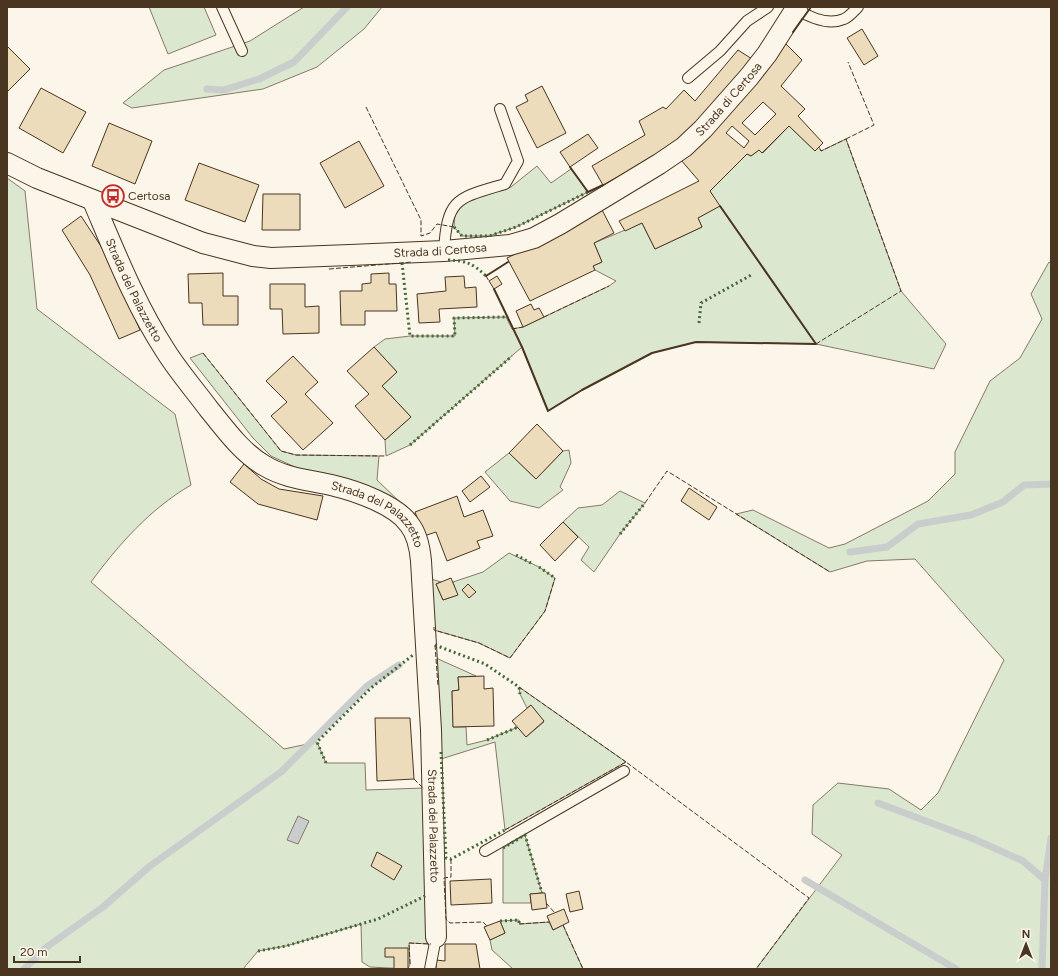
<svg xmlns="http://www.w3.org/2000/svg" width="1058" height="976" font-family="Figtree,sans-serif">
<rect width="100%" height="100%" fill="#fbf6e9"/>
<path fill="#dce7d0" stroke="#887966" d="M 149,7 L 204,7 L 216,35 L 168,54 Z
M 304,7 L 382,7 L 364,29 L 317,67 L 263,89 L 132,108 L 123,103 L 164,70 L 250,41 Z
M 789,126 L 815,151 L 819,147 L 821,151 L 846,139 L 901,291 L 946,344 L 934,369 L 816,344 L 696,342 L 652,353 L 582,390 L 548,411 L 522,347 L 410,445 L 386,456 L 385,440 L 411,417 L 382,386 L 397,372 L 374,347 L 385,339 L 410,336 L 455,336 L 454,318 L 506,317 L 512,329 L 523,327 L 609,286 L 616,281 L 595,270 L 593,266 L 602,262 L 594,243 L 642,223 L 655,249 L 702,227 L 698,218 L 719,206 L 710,191 L 747,154 L 751,156 L 759,150 L 763,153 Z
M 537,166 L 551,183 L 571,169 L 588,192 L 516,227 L 489,236 L 462,236 L 454,227 L 455,213 L 464,203 L 511,187 Z
M 7,178 L 25,191 L 37,309 L 175,414 L 191,485 C 150,509 119,544 91,582 L 284,749 L 317,742 L 326,763 L 365,763 L 366,790 L 424,788 L 430,944 L 409,943 L 410,964 L 408,969 L 370,967 L 362,962 L 361,924 L 286,946 L 258,951 L 243,969 L 7,969 Z
M 1049,262 L 1051,264 L 1051,969 L 756,969 L 842,855 L 812,834 L 813,805 L 838,783 L 889,789 L 921,810 L 938,793 L 1004,660 L 915,559 L 867,561 L 830,572 L 736,514 L 753,510 L 829,548 L 845,544 L 928,501 L 955,474 L 955,452 L 990,381 L 1020,358 L 1042,319 L 1031,294 Z
M 203,353 L 281,451 L 296,455 L 379,456 L 377,480 L 402,504 L 297,468 L 271,456 L 253,438 L 190,358 Z
M 569,450 L 571,463 L 560,487 L 563,490 L 539,508 L 510,501 L 485,472 L 509,453 L 536,479 L 563,451 Z
M 620,491 L 645,503 L 620,534 L 594,572 L 581,560 L 589,547 L 563,522 L 578,508 L 602,505 Z
M 509,553 L 539,567 L 555,578 L 545,611 L 510,658 L 479,643 L 434,630 L 431,579 L 441,582 L 436,584 L 443,600 L 457,595 L 453,582 L 483,572 Z
M 436,658 L 476,676 L 458,677 L 459,690 L 452,691 L 453,727 L 466,727 L 467,745 L 487,740 L 518,727 L 526,737 L 544,722 L 531,705 L 527,708 L 520,694 L 519,687 L 626,762 L 505,830 L 495,742 L 441,759 Z
M 525,835 L 542,893 L 530,894 L 531,903 L 503,903 L 503,848 Z
M 519,920 L 520,924 L 549,922 L 553,930 L 563,925 L 583,969 L 513,969 L 492,950 L 490,940 L 505,933 L 500,921 Z"/>
<path fill="#c9cecd" stroke="#887966" d="M 298,816 L 309,821 L 298,844 L 287,840 Z"/>
<g fill="none" stroke-linecap="round" stroke-linejoin="round">
<path stroke="#c9cecd" stroke-width="7" d="M 207,89 L 224,90 L 259,79 L 294,62 L 347,7
M 850,552 L 887,547 L 918,524 L 971,515 L 1003,502 L 1024,485 L 1051,484
M 878,803 L 974,839 L 1023,861 L 1045,880
M 805,880 L 956,969
M 24,969 L 48,946 L 103,907 L 150,866 L 281,772 L 367,686 L 399,665
M 1042,969 L 1045,880 L 1051,838"/>
</g>
<path fill="#ecdcbc" stroke="#4a3520" fill-rule="evenodd" d="M 862,29 L 878,56 L 864,65 L 847,38 Z
M 785,43 L 802,60 L 781,86 L 805,109 L 798,116 L 823,143 L 815,151 L 789,126 L 762,153 L 759,150 L 751,156 L 747,154 L 710,191 L 720,206 L 698,218 L 702,227 L 655,249 L 642,223 L 625,231 L 619,221 L 699,181 L 681,160 ZM 763,102 L 776,114 L 755,135 L 742,123 ZM 732,126 L 749,141 L 744,148 L 726,133 Z
M 7,46 L 30,69 L 7,92 Z
M 738,50 L 752,59 L 699,123 L 664,151 L 603,185 L 592,166 L 645,135 L 639,121 L 663,107 L 666,109 L 684,90 L 695,101 Z
M 542,86 L 566,133 L 537,148 L 516,107 L 528,101 L 525,95 Z
M 41,88 L 86,112 L 63,153 L 19,128 Z
M 109,123 L 152,141 L 135,184 L 92,166 Z
M 588,134 L 598,148 L 570,167 L 560,152 Z
M 359,141 L 384,186 L 345,208 L 320,163 Z
M 199,163 L 259,185 L 245,222 L 185,200 Z
M 263,194 L 300,194 L 300,230 L 262,230 Z
M 601,208 L 614,233 L 594,243 L 602,262 L 593,266 L 595,270 L 530,301 L 507,258 L 569,228 Z
M 81,216 L 110,260 L 140,330 L 119,339 L 90,275 L 62,230 Z
M 223,273 L 223,296 L 238,296 L 238,325 L 203,325 L 202,303 L 189,303 L 188,274 Z
M 389,273 L 389,284 L 396,284 L 397,311 L 365,311 L 365,325 L 341,325 L 340,291 L 362,291 L 362,284 L 371,283 L 371,274 Z
M 464,276 L 465,288 L 476,287 L 477,307 L 439,309 L 440,322 L 419,323 L 417,294 L 446,291 L 445,277 Z
M 497,276 L 502,284 L 494,289 L 489,281 Z
M 270,284 L 305,284 L 305,307 L 319,306 L 319,333 L 283,334 L 282,309 L 270,309 Z
M 531,304 L 534,310 L 539,308 L 544,317 L 523,327 L 516,311 Z
M 374,347 L 397,372 L 382,386 L 411,417 L 385,440 L 355,406 L 369,394 L 347,371 Z
M 293,356 L 318,382 L 305,394 L 333,423 L 303,450 L 271,416 L 287,402 L 266,381 Z
M 537,424 L 563,451 L 536,479 L 509,453 Z
M 244,464 L 261,479 L 279,489 L 323,496 L 317,520 L 258,504 L 230,482 Z
M 481,476 L 490,487 L 470,502 L 462,491 Z
M 689,488 L 717,507 L 709,520 L 681,501 Z
M 457,496 L 464,517 L 483,510 L 493,536 L 477,541 L 480,548 L 447,561 L 436,532 L 424,536 L 415,512 Z
M 563,522 L 578,537 L 555,561 L 540,545 Z
M 451,578 L 458,595 L 443,600 L 436,584 Z
M 468,584 L 476,592 L 469,598 L 462,590 Z
M 484,676 L 484,689 L 493,688 L 494,726 L 453,727 L 452,691 L 459,690 L 458,677 Z
M 531,705 L 544,721 L 526,737 L 512,721 Z
M 375,718 L 410,718 L 414,779 L 377,781 Z
M 377,852 L 402,866 L 394,880 L 371,866 Z
M 491,879 L 492,903 L 451,905 L 450,881 Z
M 579,891 L 583,909 L 570,912 L 566,894 Z
M 542,893 L 545,893 L 547,908 L 532,910 L 530,894 Z
M 564,909 L 569,922 L 553,930 L 547,916 Z
M 500,921 L 505,933 L 490,940 L 484,927 Z
M 445,944 L 476,944 L 480,969 L 436,969 L 436,960 L 445,961 Z
M 385,948 L 408,948 L 408,969 L 394,969 L 394,957 L 385,957 Z"/>
<g fill="none" stroke-linecap="round" stroke-linejoin="round">
<g stroke="#4a3520" stroke-width="12">
<path id="lane" d="M 222,7 L 242,51
M 796,9 C 809,17 828,26 844,19 C 849,17 854,11 858,7
M 688,78 L 720,51 L 747,21 L 768,7
M 444,251 C 447,197 458,198 505,184 L 518,161 L 500,109
M 485,851 L 624,771
M 430,969 L 436,937"/>
</g>
<g stroke="#4a3520" stroke-width="22">
<g id="street">
<path id="s1" d="M 7,163 L 37,178 L 203,243 L 253,256 L 271,258 L 350,255 L 444,251 L 510,245 L 534,238 L 560,224 L 659,164 L 684,147 L 703,129 L 749,77 L 767,54 L 797,7"/>
<path id="s2" d="M 93,201 C 114,250 136,306 165,350 C 178,371 194,389 208,408 C 225,429 242,453 265,466 C 287,479 311,480 335,486 C 356,491 396,505 409,524 C 417,534 420,549 421,561 L 431,730 L 436,937"/>
</g>
</g>
<use href="#lane" stroke="#fbf6e9" stroke-width="10"/>
<use href="#street" stroke="#fbf6e9" stroke-width="20"/>
<path stroke="#436837" stroke-width="3" stroke-dasharray="2 3" stroke-linecap="butt" d="M 454,227 L 462,236 L 489,236 L 516,227 L 588,192
M 448,260 C 467,261 472,263 486,276
M 402,263 L 410,336 L 455,336 L 454,318 L 506,317
M 699,323 L 701,303 L 753,274
M 410,445 L 512,356
M 620,534 L 645,503
M 516,555 L 531,563
M 539,567 L 555,578
M 435,645 L 485,664 L 519,687 L 520,694
M 487,740 L 518,727
M 441,752 L 446,858 L 451,859 L 505,830
M 326,763 L 317,742 L 371,688 L 413,655
M 503,848 L 525,835 L 542,893
M 500,921 L 519,920 L 519,924
M 258,951 L 286,946 L 378,919 L 427,895"/>
<path stroke="#4a3520" stroke-width="1" stroke-dasharray="5 2" stroke-linecap="butt" d="M 366,107 L 421,220 L 421,236 L 430,233 L 437,224 L 454,227
M 846,139 L 874,125 L 848,62
M 329,269 L 412,262
M 486,276 L 489,281
M 544,317 L 609,286
M 512,329 L 523,327
M 816,344 L 901,291 L 846,139 L 821,151 L 819,147
M 203,353 L 281,451 L 296,455 L 386,456
M 645,503 L 667,471 L 830,572
M 434,627 L 434,630 L 479,643 L 510,658 L 545,611 L 555,578
M 435,645 L 438,686
M 519,687 L 626,762
M 414,779 L 424,789
M 505,830 L 626,762 L 809,898 L 756,969
M 451,859 L 451,877 L 444,878 L 446,919 L 450,923 L 483,922 L 487,926
M 546,903 L 555,913
M 519,924 L 549,922
M 563,925 L 583,969
M 410,964 L 409,943 L 431,944"/>
<path stroke="#4a3520" stroke-width="2" d="M 793,32 L 811,7
M 570,167 L 588,192 L 603,185
M 720,206 L 816,344
M 486,276 L 508,262
M 494,289 L 522,347 L 548,411 L 582,390 L 652,353 L 696,342 L 816,344"/>
</g>
<defs>
<g id="bus-ring" transform="scale(1.15)"><circle r="9.5" fill="#fbf6e9" stroke="#c62828" stroke-width="1.5"/><path d="M-5-6H5V4H4V6H2V4H-2V6H-4V4H-5ZM-3.5-4V0h7V-4ZM-3.5 1.2v1.5H-2V1.2ZM2 1.2v1.5H3.5V1.2Z" fill="#c62828"/></g>
</defs>
<g fill-rule="evenodd">
<use href="#bus-ring" x="113" y="196"/>
</g>
<g text-anchor="middle" stroke-width="3" stroke-linejoin="round" paint-order="stroke">
<g font-size="12" fill="#4a3520" stroke="#fbf6e9">
<text dy="4" stroke="none"><textPath href="#s1" startOffset="787">Strada di Certosa</textPath></text>
<text dy="4" stroke="none"><textPath href="#s1" startOffset="451">Strada di Certosa</textPath></text>
<text dy="4" stroke="none"><textPath href="#s2" startOffset="98">Strada del Palazzetto</textPath></text>
<text dy="4" stroke="none"><textPath href="#s2" startOffset="446">Strada del Palazzetto</textPath></text>
<text dy="4" stroke="none"><textPath href="#s2" startOffset="782">Strada del Palazzetto</textPath></text>
</g>
<g font-size="12" fill="#4a3520" stroke="#fbf6e9" text-anchor="start">
<text x="128" y="200">Certosa</text>
</g>
</g>
<rect width="1058" height="976" fill="none" stroke="#4a3520" stroke-width="16"/>
<g transform="translate(1026 944)" stroke="#fbf6e9" stroke-width="3" paint-order="stroke">
<path d="M0-3L7 15L0 10L-7 15Z" fill="#4a3520"/>
<text y="-6" font-size="11" font-weight="bold" text-anchor="middle" fill="#4a3520">N</text>
</g>
<path d="M14 956v6h66v-6" fill="none" stroke="#4a3520" stroke-width="2"/>
<text x="20" y="956" font-size="12" fill="#4a3520" stroke="#fbf6e9" stroke-width="3" paint-order="stroke">20 m</text>
</svg>
